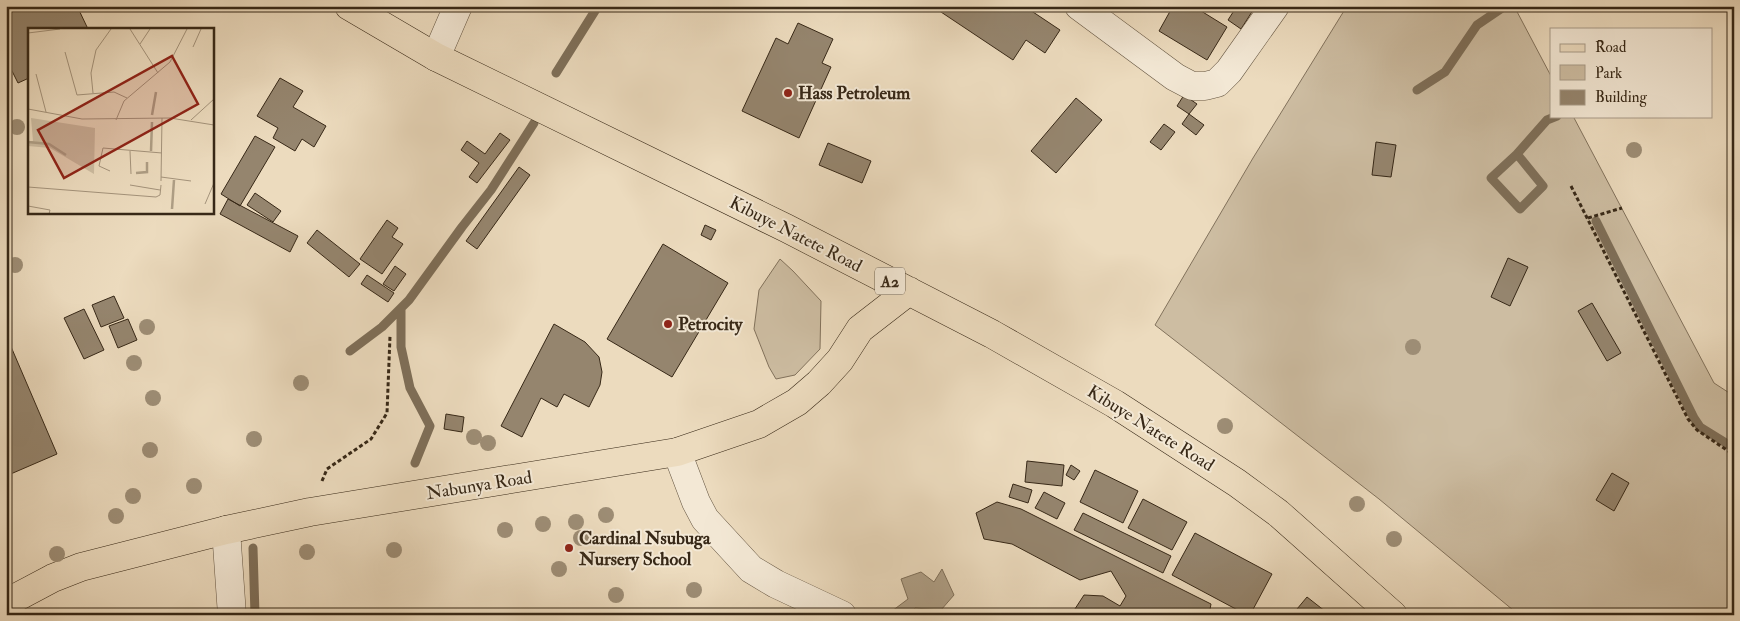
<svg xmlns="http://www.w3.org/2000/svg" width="1740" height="621" font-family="'IM FELL Double Pica',serif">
<rect width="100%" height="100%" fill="#ecdbbe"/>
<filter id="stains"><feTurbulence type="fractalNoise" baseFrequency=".004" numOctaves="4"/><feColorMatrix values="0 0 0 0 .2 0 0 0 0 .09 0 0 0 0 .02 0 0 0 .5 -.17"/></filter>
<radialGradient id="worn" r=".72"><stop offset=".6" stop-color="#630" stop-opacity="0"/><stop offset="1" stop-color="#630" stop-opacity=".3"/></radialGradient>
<path fill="#cdbda2" stroke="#82725c" d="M 1347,6 L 1514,6 L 1551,76 L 1551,116 L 1573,116 L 1714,383 L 1734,396 L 1734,615 L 1519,615 L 1379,499 L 1155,325 L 1253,158 Z
M 780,259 L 793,271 L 821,301 L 820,349 L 795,375 L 776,379 L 769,367 L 754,329 L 759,290 Z"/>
<path fill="#ae9e85" stroke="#7e6f59" d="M 942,569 L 954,595 L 941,610 L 915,608 L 911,615 L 903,615 L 892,611 L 908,599 L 901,579 L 921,572 L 934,582 Z"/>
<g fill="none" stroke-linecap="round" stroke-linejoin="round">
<path stroke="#7e6f59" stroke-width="9" d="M 556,73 L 598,6
M 1417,90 L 1445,72 L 1477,25 L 1505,6
M 1517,154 L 1491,178 L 1520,209 L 1543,186 L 1517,154 L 1547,120 L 1557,116
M 1596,221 L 1694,418 L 1700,427 L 1734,448
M 401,308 L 401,347 L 410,388 L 430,426 L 415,463
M 350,351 L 382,327 L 409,300 L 462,227 L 491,190 L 534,123
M 253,548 L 255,615"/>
</g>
<path fill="#95856e" stroke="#372817" d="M 6,6 L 77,6 L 88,29 L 29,29 L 29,78 L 18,83 L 6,59 Z
M 932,6 L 1024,6 L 1060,30 L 1045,53 L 1026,40 L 1013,60 Z
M 1173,6 L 1193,6 L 1227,27 L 1207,60 L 1159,31 Z
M 1237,6 L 1255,7 L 1241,29 L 1228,20 Z
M 798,23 L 833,39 L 822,63 L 831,67 L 799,138 L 742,111 L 776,38 L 788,44 Z
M 280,78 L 303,91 L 293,107 L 326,126 L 314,147 L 302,139 L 295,151 L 273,138 L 278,128 L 257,116 Z
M 1184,95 L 1197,104 L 1189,114 L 1177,106 Z
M 1076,98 L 1102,120 L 1056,173 L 1031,151 Z
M 1189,114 L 1204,125 L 1196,135 L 1182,124 Z
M 1164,124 L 1175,132 L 1161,150 L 1150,142 Z
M 500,133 L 510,140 L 477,183 L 469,177 L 479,163 L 461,150 L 467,141 L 485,154 Z
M 255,136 L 275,147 L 240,206 L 221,194 Z
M 1376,142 L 1396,145 L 1391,177 L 1372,175 Z
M 828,143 L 871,161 L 862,183 L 819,165 Z
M 519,167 L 530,175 L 477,249 L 466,241 Z
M 255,193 L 281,211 L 273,222 L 247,205 Z
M 228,199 L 298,236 L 290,252 L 220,214 Z
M 387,220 L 398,228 L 392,237 L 403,244 L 382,274 L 360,259 Z
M 705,225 L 716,230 L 711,240 L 701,235 Z
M 317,230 L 360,264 L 349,277 L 307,243 Z
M 663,244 L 728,283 L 672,377 L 607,339 Z
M 1508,258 L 1528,267 L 1510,306 L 1491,297 Z
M 395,266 L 406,274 L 394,291 L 383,284 Z
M 367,275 L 394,293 L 388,302 L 361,284 Z
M 114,296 L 124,318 L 101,327 L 92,305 Z
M 1592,303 L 1621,353 L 1607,361 L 1578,311 Z
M 84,309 L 104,350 L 84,359 L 64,318 Z
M 128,319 L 137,340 L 118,348 L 109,326 Z
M 554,324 L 585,342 L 599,357 L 602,372 L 600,385 L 589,407 L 564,394 L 557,407 L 541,398 L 522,437 L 501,426 Z
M 6,335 L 57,454 L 6,476 Z
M 446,414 L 464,417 L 462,432 L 444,429 Z
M 1027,461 L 1064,465 L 1062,486 L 1025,482 Z
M 1071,465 L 1080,471 L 1074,480 L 1066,475 Z
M 1095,470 L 1138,491 L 1123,523 L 1080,502 Z
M 1612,473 L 1629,483 L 1614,511 L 1596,500 Z
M 1013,484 L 1032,490 L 1028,503 L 1009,497 Z
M 1044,492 L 1065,503 L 1057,519 L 1035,508 Z
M 1143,499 L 1187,522 L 1172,550 L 1128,528 Z
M 997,502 L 1021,509 L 1211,604 L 1209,615 L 1071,615 L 1084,595 L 1103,596 L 1120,606 L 1126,596 L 1111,571 L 1080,580 L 1012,544 L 984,539 L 976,513 Z
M 1083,513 L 1171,556 L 1163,573 L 1074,530 Z
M 1195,533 L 1272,574 L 1250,615 L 1247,615 L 1172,575 Z
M 1307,597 L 1330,615 L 1292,615 Z"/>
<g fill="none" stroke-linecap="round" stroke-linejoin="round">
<g stroke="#645541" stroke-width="29">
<path id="minor" d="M 1079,6 L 1175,77 L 1192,86 L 1205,86 L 1217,83 L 1229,71 L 1275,6
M 436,57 L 458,6
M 677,452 L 696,502 L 705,519 L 751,569 L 776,584 L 842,615
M 226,530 L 232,615"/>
</g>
<g stroke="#372817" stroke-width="29">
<path id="major" d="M 349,6 L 436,57 L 786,228 L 992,334 L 1115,404 L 1237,483 L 1278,513 L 1393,615
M 6,603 L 53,578 L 81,567 L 226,530 L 310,512 L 677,452 L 759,424 L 797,402 L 819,383 L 840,360 L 860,329 L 909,291"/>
</g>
<path stroke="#372817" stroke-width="3" stroke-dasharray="4 2.5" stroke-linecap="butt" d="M 1571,186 L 1688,419 L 1697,430 L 1734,455
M 1588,218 L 1622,208
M 322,481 L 327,469 L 371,439 L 387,413 L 390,336"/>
<use href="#minor" stroke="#f3e8d5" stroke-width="28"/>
<use href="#major" stroke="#ecdbbe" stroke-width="28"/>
</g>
<g fill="#9d8d75">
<circle cx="17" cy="127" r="8"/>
<circle cx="1634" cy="150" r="8"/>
<circle cx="15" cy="265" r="8"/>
<circle cx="147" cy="327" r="8"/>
<circle cx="1413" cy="347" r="8"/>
<circle cx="134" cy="363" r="8"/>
<circle cx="301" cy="383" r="8"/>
<circle cx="153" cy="398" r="8"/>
<circle cx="1225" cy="426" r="8"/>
<circle cx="474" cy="437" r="8"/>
<circle cx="254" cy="439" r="8"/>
<circle cx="488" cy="443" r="8"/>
<circle cx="150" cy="450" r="8"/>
<circle cx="194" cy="486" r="8"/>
<circle cx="133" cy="496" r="8"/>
<circle cx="1357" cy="504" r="8"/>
<circle cx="606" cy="515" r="8"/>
<circle cx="116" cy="516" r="8"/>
<circle cx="576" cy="522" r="8"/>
<circle cx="543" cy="524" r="8"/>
<circle cx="505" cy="530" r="8"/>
<circle cx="581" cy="538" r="8"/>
<circle cx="1394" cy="539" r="8"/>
<circle cx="394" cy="550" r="8"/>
<circle cx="307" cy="552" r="8"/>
<circle cx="57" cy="554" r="8"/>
<circle cx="559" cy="569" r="8"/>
<circle cx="694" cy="590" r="8"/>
<circle cx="616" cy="595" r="8"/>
</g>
<g fill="#8f2418" stroke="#f3e8d5" stroke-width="2">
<circle cx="788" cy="93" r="5"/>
<circle cx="668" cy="324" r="5"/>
<circle cx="569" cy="548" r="5"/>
</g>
<g text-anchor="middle" stroke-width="4" stroke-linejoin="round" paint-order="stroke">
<rect fill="#f3e8d5" stroke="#6f6250" stroke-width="1" x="875" y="267.5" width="30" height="27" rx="4"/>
<g font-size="16" font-weight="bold" fill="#372817">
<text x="890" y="287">A2</text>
</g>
<g font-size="18" font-weight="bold" fill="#372817" stroke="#f3e8d5" text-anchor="start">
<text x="798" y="99">Hass Petroleum</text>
<text x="678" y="330">Petrocity</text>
<text x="579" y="544">Cardinal Nsubuga<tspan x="579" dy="21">Nursery School</tspan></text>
</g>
<g font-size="18" fill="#372817" stroke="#f3e8d5">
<text transform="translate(796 234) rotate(27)" y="6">Kibuye Natete Road</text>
<text transform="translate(1151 428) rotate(32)" y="6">Kibuye Natete Road</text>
<text transform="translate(479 485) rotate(-9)" y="6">Nabunya Road</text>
</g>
</g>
<g transform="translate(28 28)">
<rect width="186" height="186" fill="#ecdbbe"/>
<path d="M 3,90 L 67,100 L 66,146 L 22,120 L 0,118 L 0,113 L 5,113 Z" fill="#cdbda2"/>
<path fill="none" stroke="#ae9e85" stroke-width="2.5" d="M 124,87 L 128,64M 0,114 L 21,116 L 38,127M 123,123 L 124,94M 108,145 L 119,144 L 119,134M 144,181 L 146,152"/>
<path fill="none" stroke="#a4937b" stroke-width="1" d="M 102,1 L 130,45M 0,5 L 32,1M 112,16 L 122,1M 165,19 L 173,1M 37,24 L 49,67 L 86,64 L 99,70M 8,46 L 18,84M 65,65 L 63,45 L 68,22 L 83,1M 0,81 L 54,91 L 142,90 L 186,97M 88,92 L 96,73 L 142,34 L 159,1M 163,92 L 186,71M 102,123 L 103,146M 82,143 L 71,138 L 75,120 L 134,125M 133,149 L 163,153M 133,153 L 134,90M 102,157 L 132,162M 0,159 L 128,169 L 132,167 L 133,157M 177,176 L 186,155M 0,178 L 22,182 L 21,186"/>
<path fill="#8f2418" fill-opacity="0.15" stroke="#8f2418" stroke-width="2.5" d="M 144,28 L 170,76 L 36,150 L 10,102 Z"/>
<rect width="186" height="186" fill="none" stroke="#372817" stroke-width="2.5"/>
</g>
<rect width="1740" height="621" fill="none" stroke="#ecdbbe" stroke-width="25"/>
<rect x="8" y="8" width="1725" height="606" fill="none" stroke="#372817" stroke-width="2.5"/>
<rect x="12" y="12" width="1715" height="596" fill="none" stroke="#372817"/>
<rect x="1550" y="28" width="162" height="90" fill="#f3e8d5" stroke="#a89b89"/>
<rect x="1560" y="44" width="25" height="8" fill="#ecdbbe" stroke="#a89b89"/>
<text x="1595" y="52" font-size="15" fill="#372817">Road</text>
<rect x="1560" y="65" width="25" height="15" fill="#cdbda2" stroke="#a89b89"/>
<text x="1595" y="78" font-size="15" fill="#372817">Park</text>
<rect x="1560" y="90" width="25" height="15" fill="#95856e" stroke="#a89b89"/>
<text x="1595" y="102" font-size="15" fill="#372817">Building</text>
<rect width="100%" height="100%" filter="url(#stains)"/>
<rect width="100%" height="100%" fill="url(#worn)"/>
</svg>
